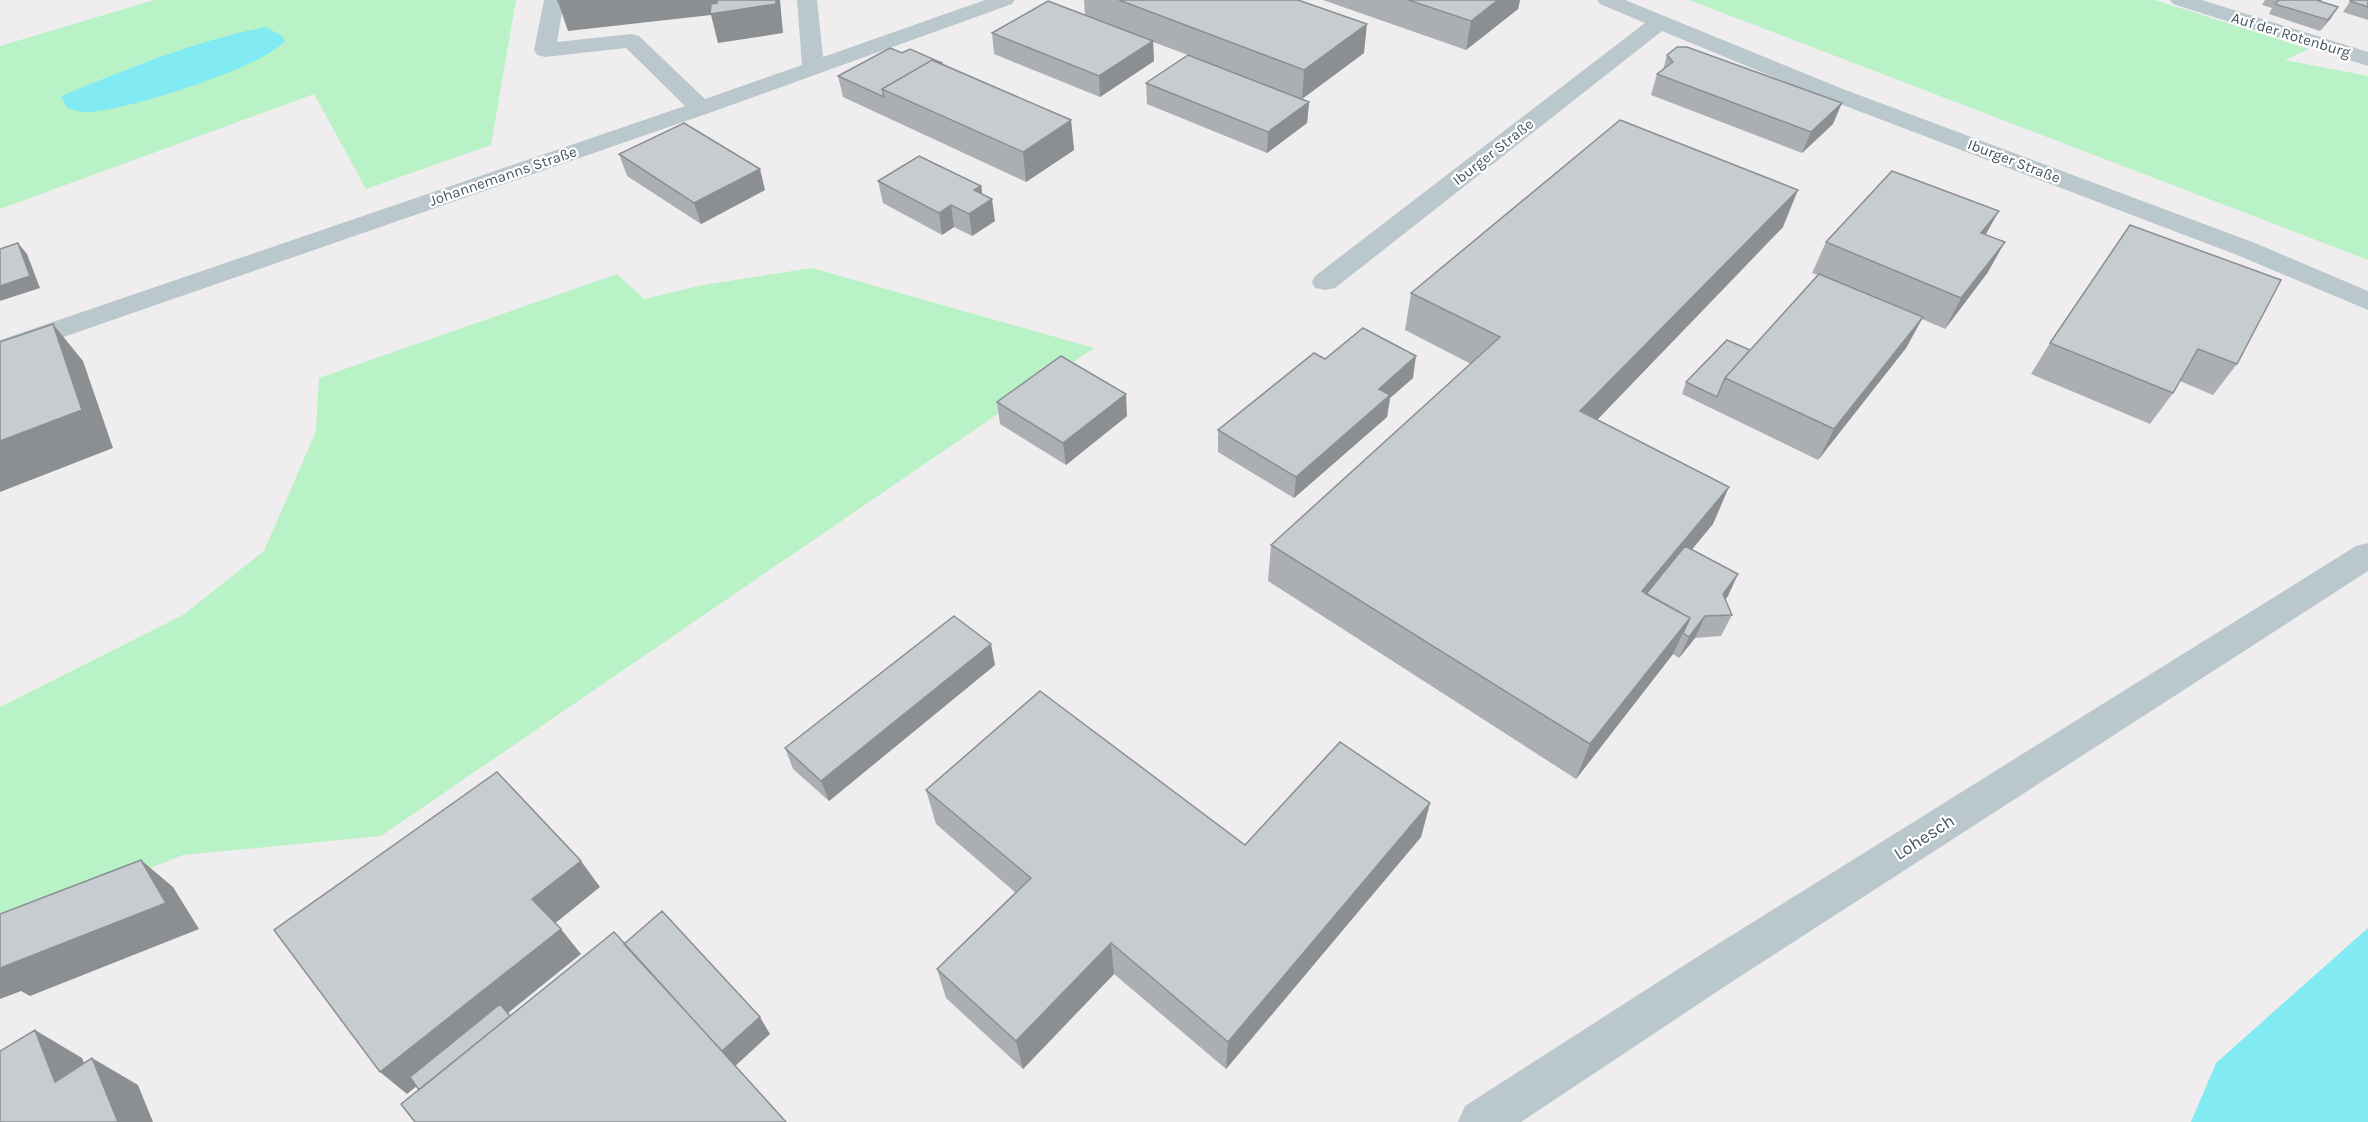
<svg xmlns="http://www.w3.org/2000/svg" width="2368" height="1122" font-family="Karla,sans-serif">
<rect width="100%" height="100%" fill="#f0edee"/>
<path fill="#b8f2c6" d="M 154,0 L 516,0 L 491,145 L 366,189 L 314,94 L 0,209 L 0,46 Z
M 1689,0 L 2155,0 L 2309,49 L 2285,60 L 2368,76 L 2368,260 Z
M 812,268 L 1094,348 L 381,836 L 183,855 L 0,928 L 0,707 L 183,615 L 264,551 L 316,431 L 319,378 L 617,274 L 644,299 L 703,285 Z"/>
<path fill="#82eaf2" d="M 266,27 L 282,36 L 285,41 C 264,67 120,113 85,112 C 79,112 72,109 67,108 L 61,96 C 128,69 194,41 266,27 Z
M 2368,928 L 2368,1122 L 2191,1122 L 2216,1063 Z"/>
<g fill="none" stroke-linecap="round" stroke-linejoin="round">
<path fill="#bac8ce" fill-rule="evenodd" d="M 544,0 L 564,0 L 557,42 L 631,34 L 639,36 L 705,99 L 802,65 L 797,0 L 817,0 L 823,57 L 985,0 L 1015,0 L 1012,4 L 709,113 L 0,359 L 0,340 L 685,106 L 626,48 L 545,57 L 537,55 L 534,50 Z
M 1597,0 L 1625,0 L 1843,89 L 2255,243 L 2368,291 L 2368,310 L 2237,255 L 1827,99 L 1662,31 L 1335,288 L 1325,290 L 1315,288 L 1312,282 L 1315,276 L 1645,23 L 1600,4 Z
M 2170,0 L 2202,0 L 2368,52 L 2368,66 L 2173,4 Z
M 2368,543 L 2368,571 L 1727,985 L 1521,1122 L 1458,1122 L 1465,1106 L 1697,957 L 2356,546 Z"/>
</g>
<path fill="#abafb4" d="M 1084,0 L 1298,0 L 1364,53 L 1302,99 L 1309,102 L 1307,123 L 1267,153 L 1147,104 L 1146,83 L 1188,55 L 1153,42 L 1154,61 L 1100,97 L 994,54 L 992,33 L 1085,15 Z
M 1323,0 L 1520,0 L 1518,9 L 1466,50 Z
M 2265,0 L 2322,0 L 2321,2 L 2331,18 L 2320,31 L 2269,14 L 2272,8 L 2262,5 Z
M 2351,0 L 2368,0 L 2368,20 L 2343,12 Z
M 902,53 L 943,64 L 1071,120 L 1074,150 L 1026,182 L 843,97 L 838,76 Z
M 1667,55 L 1833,124 L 1802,153 L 1651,95 L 1657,74 L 1663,70 Z
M 619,154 L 765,190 L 701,224 L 627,176 Z
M 878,181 L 981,186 L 982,194 L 995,221 L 972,236 L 954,227 L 942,235 L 883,203 Z
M 2130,225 L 2237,364 L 2213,395 L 2180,381 L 2173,393 L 2150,424 L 2031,374 L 2050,343 Z
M 1783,227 L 1597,420 L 1713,524 L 1691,550 L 1728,596 L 1725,600 L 1732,615 L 1721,636 L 1695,638 L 1679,658 L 1673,654 L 1576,779 L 1268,581 L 1271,545 L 1471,364 L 1405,330 L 1411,293 Z
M 1986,235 L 1988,272 L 1945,329 L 1922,319 L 1906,348 L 1818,460 L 1682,394 L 1686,382 L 1750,350 L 1818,275 L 1812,273 L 1826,242 Z
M 1325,359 L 1413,378 L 1390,398 L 1387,417 L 1294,498 L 1218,452 L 1218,430 Z
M 997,402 L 1127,416 L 1066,465 L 1000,424 Z
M 995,665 L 829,801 L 793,769 L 785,748 Z
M 926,790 L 1245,845 L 1430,803 L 1421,837 L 1226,1069 L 1114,974 L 1023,1069 L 946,998 L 937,969 L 1016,893 L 936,824 Z"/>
<path fill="#8b8f92" d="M 579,0 L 780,0 L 783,33 L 718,43 L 711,15 L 568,31 L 558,2 Z
M 1498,0 L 1520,0 L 1518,9 L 1466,50 L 1471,21 Z
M 2338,7 L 2331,18 L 2320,31 L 2328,20 Z
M 1367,24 L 1364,53 L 1302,99 L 1304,70 Z
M 1153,41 L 1154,61 L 1100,97 L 1099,76 Z
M 1309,102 L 1307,123 L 1267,153 L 1268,132 Z
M 1842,103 L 1833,124 L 1802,153 L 1811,132 Z
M 1071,120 L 1074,150 L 1026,182 L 1023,152 Z
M 760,169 L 765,190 L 701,224 L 694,203 Z
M 981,186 L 984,205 L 992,199 L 995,221 L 972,236 L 969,214 L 974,190 Z
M 1798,190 L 1783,227 L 1569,449 L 1580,411 Z
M 951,205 L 954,227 L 942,235 L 939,213 Z
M 1999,211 L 1982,241 L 1981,233 Z
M 2005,242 L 1988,272 L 1945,329 L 1961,298 Z
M 18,243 L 27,254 L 40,288 L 0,301 L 0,286 Z
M 1923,317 L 1906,348 L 1818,460 L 1834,429 Z
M 53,324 L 83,361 L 113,448 L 0,492 L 0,441 Z
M 1416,356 L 1413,378 L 1390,398 L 1387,417 L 1294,498 L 1296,477 L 1379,389 Z
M 1126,394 L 1127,416 L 1066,465 L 1063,443 Z
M 1729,487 L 1713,524 L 1642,610 L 1642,591 Z
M 1738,574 L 1728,596 L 1712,616 L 1723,594 Z
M 1705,616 L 1695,638 L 1679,658 L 1689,637 Z
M 1690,618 L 1673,654 L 1576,779 L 1590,744 Z
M 991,644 L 995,665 L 829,801 L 821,781 Z
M 1430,803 L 1421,837 L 1226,1069 L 1228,1042 Z
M 141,860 L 173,887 L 199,929 L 30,996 L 21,991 L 0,999 L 0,968 Z
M 581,861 L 600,887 L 553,925 L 532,899 Z
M 561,929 L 581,954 L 508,1013 L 536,1045 L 507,1013 L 407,1094 L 380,1072 Z
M 1111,943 L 1114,974 L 1023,1069 L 1016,1041 Z
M 760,1017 L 770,1034 L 732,1069 L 720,1053 Z
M 35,1030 L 82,1058 L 102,1108 L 55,1082 Z
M 92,1058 L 138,1085 L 153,1122 L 118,1122 Z"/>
<path fill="#c7ccd1" stroke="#8b8f92" stroke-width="1.5" d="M 558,0 L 579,0 L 558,2 Z
M 717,0 L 776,0 L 776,4 L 710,14 L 711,4 L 717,3 Z
M 1119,0 L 1298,0 L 1367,24 L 1304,70 Z
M 1408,0 L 1498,0 L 1471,21 Z
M 2279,0 L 2320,0 L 2319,1 L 2338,7 L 2328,20 L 2275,4 Z
M 2351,0 L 2368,0 L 2368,7 L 2350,1 Z
M 1048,1 L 1153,41 L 1099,76 L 992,33 Z
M 1677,47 L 1687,47 L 1842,103 L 1811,132 L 1657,74 L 1673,62 L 1667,55 Z
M 890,48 L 902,53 L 910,49 L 942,63 L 941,64 L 932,60 L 882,89 L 884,97 L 838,76 Z
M 1188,55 L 1309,102 L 1268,132 L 1146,83 Z
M 932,60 L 1071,120 L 1023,152 L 882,89 Z
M 1620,120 L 1798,190 L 1580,411 L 1729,487 L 1642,591 L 1690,618 L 1590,744 L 1271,545 L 1500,337 L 1411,293 Z
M 684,123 L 760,169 L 694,203 L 619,154 Z
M 919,156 L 981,186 L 974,190 L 992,199 L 969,214 L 951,205 L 939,213 L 878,181 Z
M 1892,171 L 1999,211 L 1981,233 L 2005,242 L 1961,298 L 1826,242 Z
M 2130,225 L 2281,280 L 2237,364 L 2198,349 L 2173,393 L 2050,343 Z
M 18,243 L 30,276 L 0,286 L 0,249 Z
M 1819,274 L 1923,317 L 1834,429 L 1725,378 Z
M 53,324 L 82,410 L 0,441 L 0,342 Z
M 1363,328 L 1416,356 L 1379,389 L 1390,395 L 1296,477 L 1218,430 L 1314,353 L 1325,359 Z
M 1727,340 L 1750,350 L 1725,378 L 1717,397 L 1686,382 Z
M 1061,356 L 1126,394 L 1063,443 L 997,402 Z
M 1685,546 L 1738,574 L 1723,594 L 1732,615 L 1705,616 L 1689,637 L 1683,633 L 1690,618 L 1646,594 Z
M 954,616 L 991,644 L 821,781 L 785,748 Z
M 1040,691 L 1245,845 L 1340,742 L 1430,803 L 1228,1042 L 1111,943 L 1016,1041 L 937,969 L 1031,878 L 926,790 Z
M 497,772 L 581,861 L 532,899 L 561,929 L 380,1072 L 274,930 Z
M 141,860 L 166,903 L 0,968 L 0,914 Z
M 662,911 L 760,1017 L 722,1051 L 624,944 Z
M 614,932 L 786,1122 L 415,1122 L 401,1104 Z
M 500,1004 L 510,1016 L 419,1090 L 410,1077 Z
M 35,1030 L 55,1082 L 92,1058 L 118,1122 L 0,1122 L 0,1051 Z"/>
<g text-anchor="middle" stroke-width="4.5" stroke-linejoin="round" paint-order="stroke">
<g font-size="15" fill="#44545c" stroke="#fff">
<text transform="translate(2291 35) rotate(17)" y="5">Auf der Rotenburg</text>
<text transform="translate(1493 152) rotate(-38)" y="5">Iburger Straße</text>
<text transform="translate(2014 161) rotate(21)" y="5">Iburger Straße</text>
<text transform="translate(503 176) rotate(-19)" y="5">Johannemanns Straße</text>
</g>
<g font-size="18" fill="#44545c" stroke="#fff">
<text transform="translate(1924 837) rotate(-33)" y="6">Lohesch</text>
</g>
</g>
</svg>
